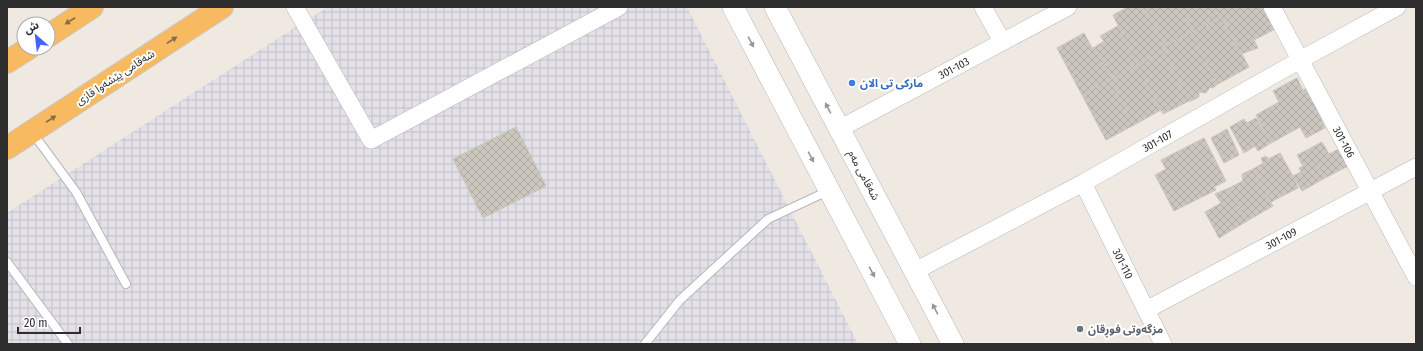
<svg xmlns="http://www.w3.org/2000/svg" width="1423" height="351" font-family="'Fira Sans Condensed','Noto Sans Arabic',sans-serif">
<defs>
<pattern id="industrial-grid" width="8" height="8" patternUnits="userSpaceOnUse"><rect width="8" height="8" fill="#e3e1e8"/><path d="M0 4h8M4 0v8" fill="none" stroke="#c3c1c7"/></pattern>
<pattern id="building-cross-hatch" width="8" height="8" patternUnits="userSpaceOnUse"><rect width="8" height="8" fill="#cbc7bf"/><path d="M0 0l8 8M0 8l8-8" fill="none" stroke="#afaba4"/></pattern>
</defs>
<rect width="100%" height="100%" fill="#efe9e1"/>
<path fill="url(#industrial-grid)" d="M 328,7 L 687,7 L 858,344 L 7,344 L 7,213 L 308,19 Z"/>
<path fill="url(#building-cross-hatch)" stroke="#cbc5ba" d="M 1128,7 L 1142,7 L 1143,9 L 1145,7 L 1167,49 L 1137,65 L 1113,15 Z
M 1145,7 L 1181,7 L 1194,31 L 1165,46 Z
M 1181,7 L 1215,7 L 1221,18 L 1194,31 Z
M 1215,7 L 1247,7 L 1224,24 Z
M 1247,7 L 1271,7 L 1281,26 L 1254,40 L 1258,48 L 1241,54 L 1224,24 Z
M 1221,17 L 1249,67 L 1218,84 L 1191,32 Z
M 1118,26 L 1137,65 L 1112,79 L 1095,47 L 1104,41 L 1100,36 Z
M 1191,32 L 1218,84 L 1213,88 L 1210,87 L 1206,93 L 1199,92 L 1199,97 L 1191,101 L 1189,101 L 1163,51 L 1167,49 L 1165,46 Z
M 1084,33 L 1092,48 L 1095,47 L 1112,79 L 1082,95 L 1057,48 Z
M 1163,51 L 1189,101 L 1163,114 L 1137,65 Z
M 1137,65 L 1161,110 L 1134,125 L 1110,80 Z
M 1297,78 L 1303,90 L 1311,86 L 1327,116 L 1321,119 L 1325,128 L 1306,138 L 1300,127 L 1271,143 L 1256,115 L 1279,102 L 1273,91 Z
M 1110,80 L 1134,125 L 1106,140 L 1082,95 Z
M 1256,118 L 1271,143 L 1258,151 L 1255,146 L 1244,153 L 1230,127 L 1244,119 L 1247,123 Z
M 516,127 L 546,186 L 483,218 L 453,159 Z
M 1227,129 L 1239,155 L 1224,163 L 1211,138 Z
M 1204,138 L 1226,181 L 1214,187 L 1216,190 L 1174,211 L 1155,175 L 1166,169 L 1161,160 Z
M 1322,142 L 1329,154 L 1341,148 L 1350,165 L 1325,178 L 1309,149 Z
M 1309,149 L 1325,178 L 1302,191 L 1293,176 L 1301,172 L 1299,168 L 1303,166 L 1297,155 Z
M 1280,153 L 1293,176 L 1298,188 L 1271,202 L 1253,169 L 1263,163 L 1261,158 L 1266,156 L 1268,159 Z
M 1253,169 L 1273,206 L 1247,221 L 1229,188 L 1243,181 L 1242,174 Z
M 1229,188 L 1247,221 L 1219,238 L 1205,212 L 1221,203 L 1215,194 Z"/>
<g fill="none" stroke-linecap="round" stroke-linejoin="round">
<g stroke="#b4b7c1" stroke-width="10">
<path id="service" d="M 32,132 L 76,192 L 126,284
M 7,262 L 68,344
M 645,344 L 680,300 L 768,219 L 828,191"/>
</g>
<g stroke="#b4b7c1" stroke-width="18">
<g id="minor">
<path d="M 295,7 L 371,140 L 619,7"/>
<path d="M 983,7 L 1002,41"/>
<path id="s1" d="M 1272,7 L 1416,277"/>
<path id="s2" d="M 839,129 L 1068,7"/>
<path id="s3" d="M 1083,183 L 1163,344"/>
<path id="s4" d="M 915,271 L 1083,183 L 1300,60 L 1397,7"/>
<path id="s5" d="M 1146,310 L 1416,167"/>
</g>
</g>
<g stroke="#b4b7c1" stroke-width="22">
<path id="tertiary" d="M 733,7 L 910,344
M 775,7 L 953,344"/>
</g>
<g stroke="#c9c9c9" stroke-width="24">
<path id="trunk" d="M 48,36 L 92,7
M 7,62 L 29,48
M 7,148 L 222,7"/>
</g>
<use href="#service" stroke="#fff" stroke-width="8"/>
<use href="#minor" stroke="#fff" stroke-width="17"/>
<use href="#tertiary" stroke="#fff" stroke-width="21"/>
<use href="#trunk" stroke="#f8ba60" stroke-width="22"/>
</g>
<defs><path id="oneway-solid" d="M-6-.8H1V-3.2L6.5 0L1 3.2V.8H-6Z"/></defs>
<g fill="#896d44">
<use href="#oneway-solid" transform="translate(70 21) rotate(147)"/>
<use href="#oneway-solid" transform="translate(172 40) rotate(-33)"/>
<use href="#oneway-solid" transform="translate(51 119) rotate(-33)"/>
</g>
<g fill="#969696">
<use href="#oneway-solid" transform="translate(751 42) rotate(62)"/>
<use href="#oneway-solid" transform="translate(828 108) rotate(-118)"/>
<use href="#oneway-solid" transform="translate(811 157) rotate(62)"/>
<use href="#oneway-solid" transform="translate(872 272) rotate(62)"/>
<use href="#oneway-solid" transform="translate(935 309) rotate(-118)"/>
</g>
<circle fill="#3f7fe0" stroke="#fff" stroke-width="1.5" cx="852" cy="83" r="4"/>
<circle fill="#6b7280" stroke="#fff" stroke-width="1.5" cx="1080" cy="329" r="4"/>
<g text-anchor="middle" stroke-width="4" stroke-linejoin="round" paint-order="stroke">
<g font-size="11" fill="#2e2e2e" stroke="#fff">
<text dy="4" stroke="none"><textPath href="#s2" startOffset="130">301-103</textPath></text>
<text transform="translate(115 77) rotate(-33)" y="4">شەقامی پێشەوا قازی</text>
<text dy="4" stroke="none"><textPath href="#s4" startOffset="275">301-107</textPath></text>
<text dy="4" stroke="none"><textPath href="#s1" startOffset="153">301-106</textPath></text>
<text transform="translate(864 175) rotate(62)" y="4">شەقامی مەم</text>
<text dy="4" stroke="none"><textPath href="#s5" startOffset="153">301-109</textPath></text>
<text dy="4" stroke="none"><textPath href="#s3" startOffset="90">301-110</textPath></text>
</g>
<g font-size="11" font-weight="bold" fill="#366cbe" stroke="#fff" text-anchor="start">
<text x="860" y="87">مارکی تی الان</text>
</g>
<g font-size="11" font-weight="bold" fill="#5b616d" stroke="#fff" text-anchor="start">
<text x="1088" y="333">مزگەوتی فوڕقان</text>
</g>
</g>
<rect width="1423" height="351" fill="none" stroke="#2e2e2e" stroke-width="16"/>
<g transform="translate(36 36) rotate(332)"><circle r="19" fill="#ffffff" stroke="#ababab"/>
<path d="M0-3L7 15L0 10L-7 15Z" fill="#4264fb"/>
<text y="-6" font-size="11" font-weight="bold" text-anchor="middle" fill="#2e2e2e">ش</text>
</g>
<path d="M18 327v6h62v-6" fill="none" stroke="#2e2e2e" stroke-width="2"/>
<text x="24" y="327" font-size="12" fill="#2e2e2e" stroke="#ffffff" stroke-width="3" paint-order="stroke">20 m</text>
</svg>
